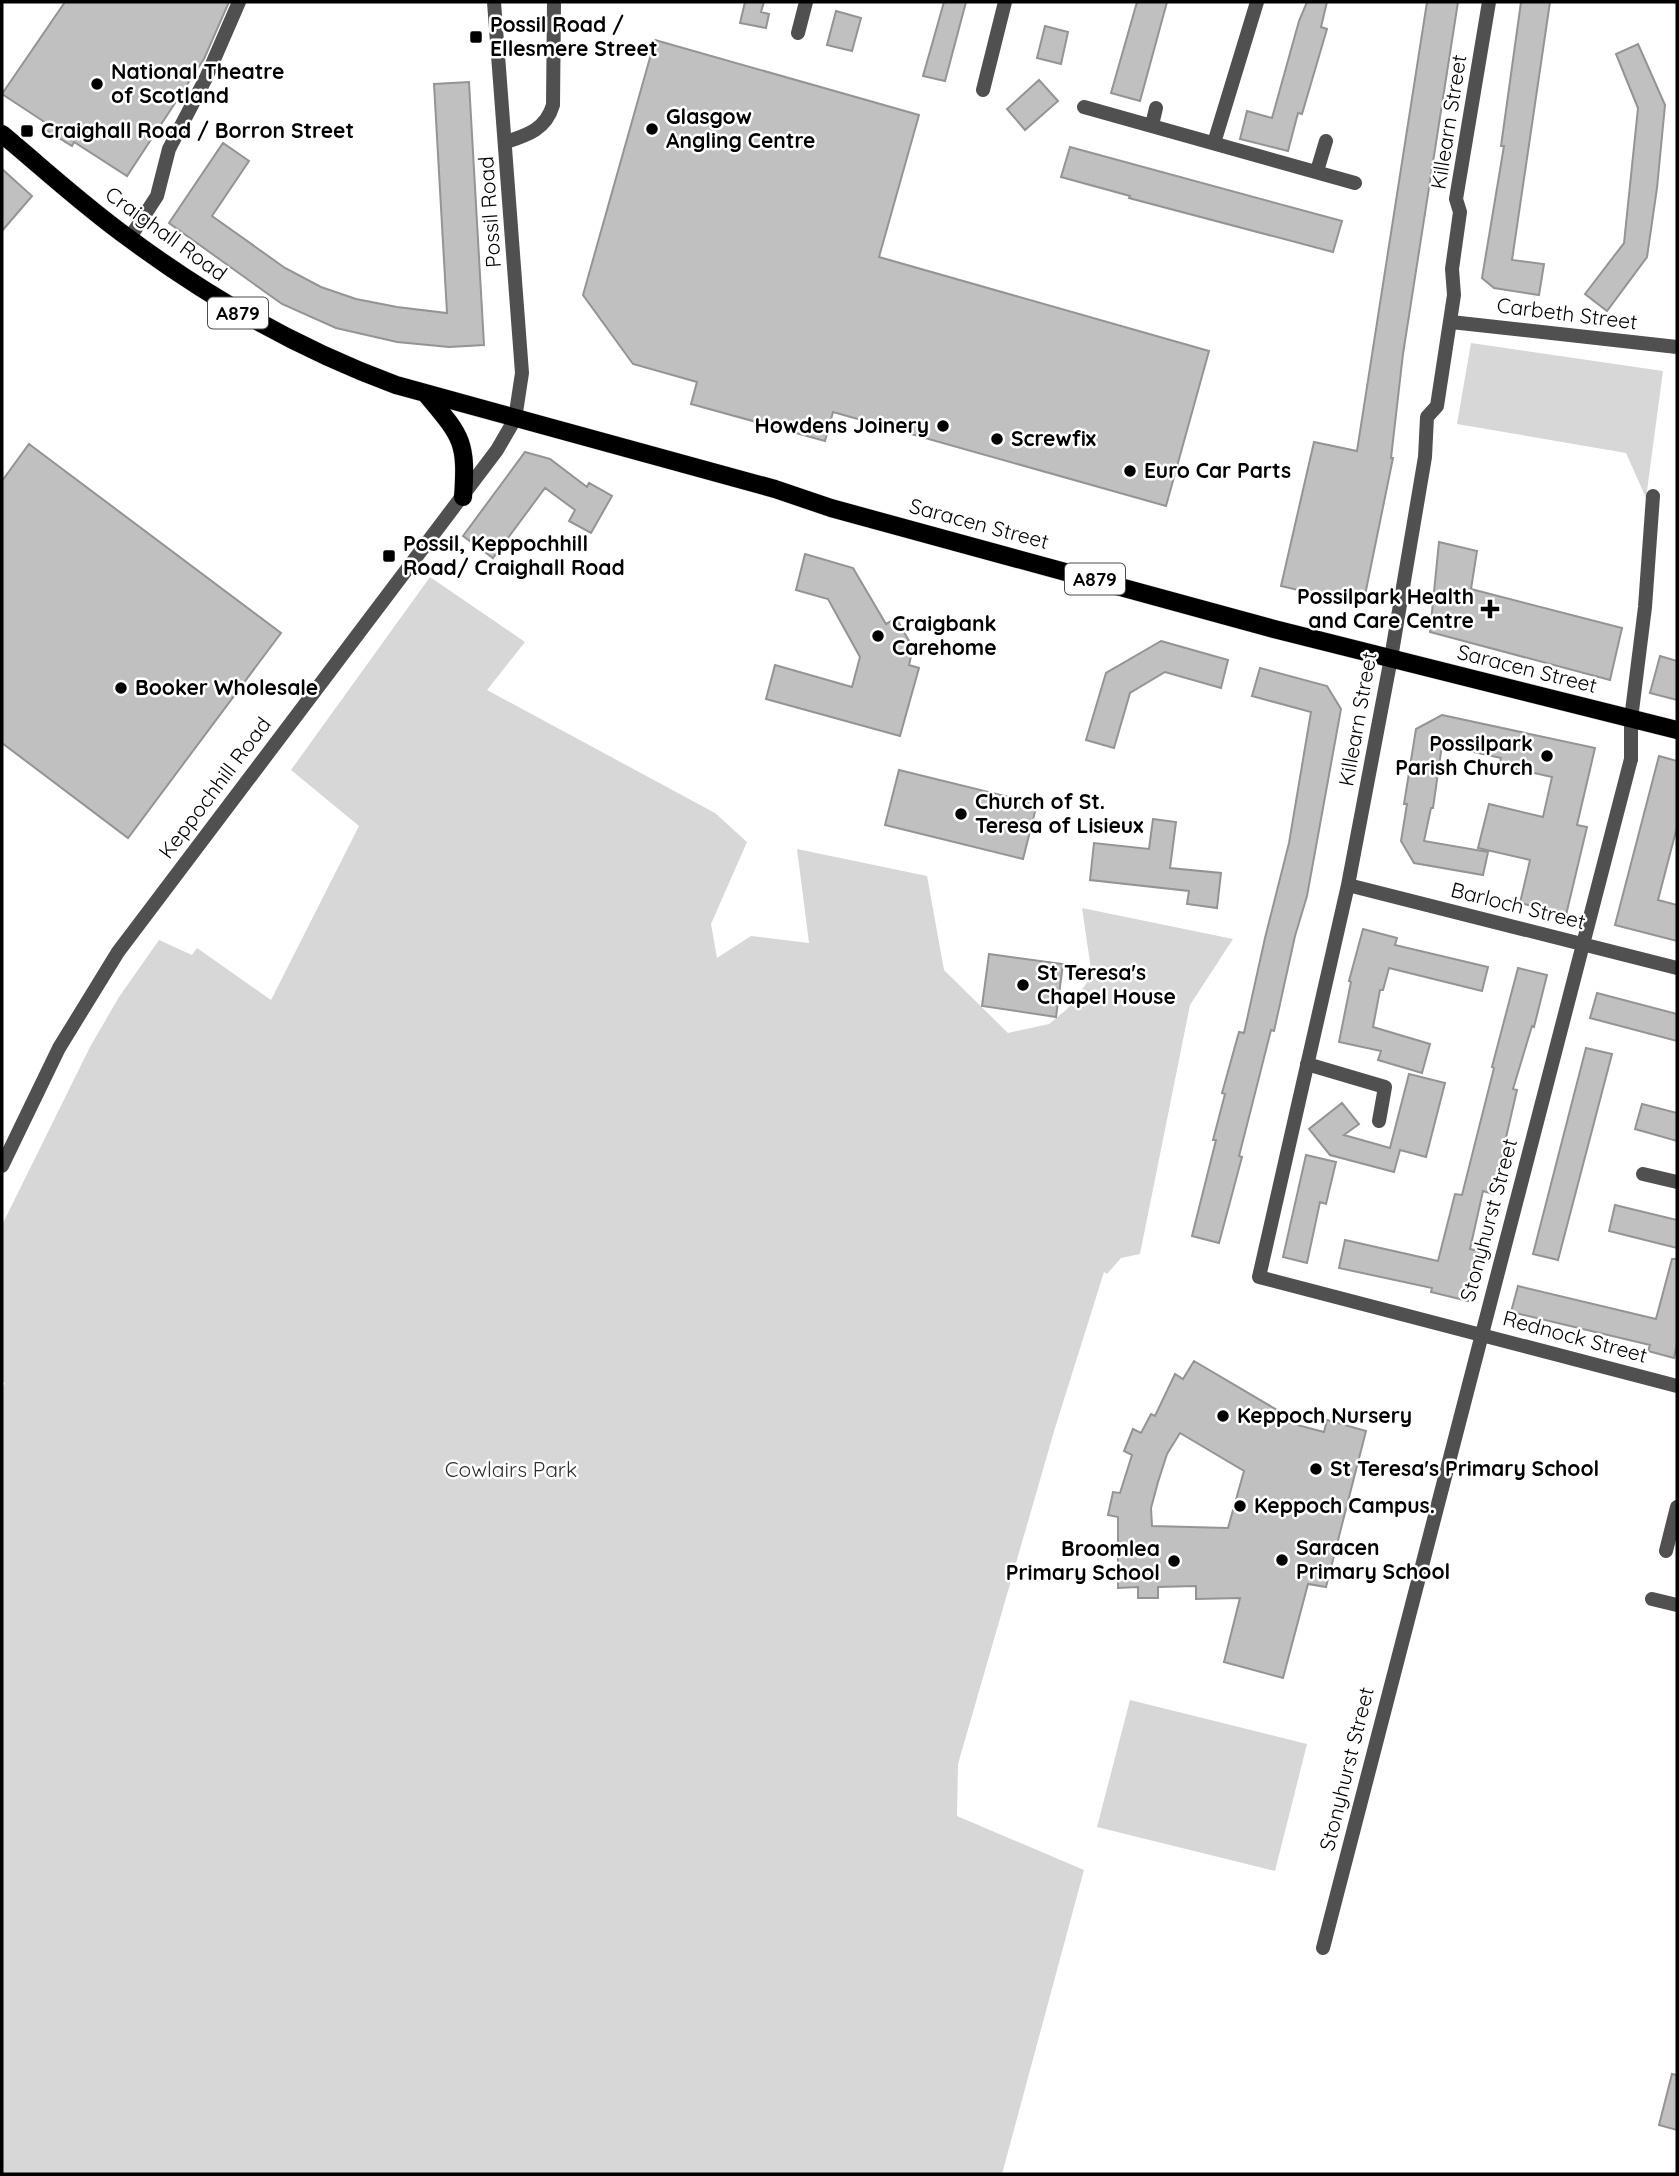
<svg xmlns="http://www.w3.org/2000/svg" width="1679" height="2176" font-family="Quicksand,sans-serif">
<rect width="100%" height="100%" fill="#fff"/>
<path fill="#d7d7d7" d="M 1471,343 L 1663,371 L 1646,498 L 1626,453 L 1457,424 Z
M 430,577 L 525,642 L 487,690 L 715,813 L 747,842 L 711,924 L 717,958 L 751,936 L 809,943 L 797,849 L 927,876 L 944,970 L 1008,1033 L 1049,1024 L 1067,1009 L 1092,976 L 1082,908 L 1233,939 L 1190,1005 L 1140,1254 L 1121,1258 L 1107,1274 L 1104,1272 L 1055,1428 L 958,1764 L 957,1816 L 1084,1870 L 1002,2174 L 2,2174 L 2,1388 L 5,1383 L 2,1382 L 2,1225 L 90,1047 L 119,997 L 159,940 L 192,955 L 197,948 L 271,1000 L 359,826 L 291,770 Z
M 1130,1700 L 1307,1744 L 1275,1871 L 1097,1827 Z"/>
<path fill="#c0c0c0" stroke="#949494" stroke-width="2" fill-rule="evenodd" d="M 65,2 L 229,2 L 204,59 L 127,176 L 74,142 L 72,146 L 43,128 L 46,123 L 2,94 Z
M 745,2 L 764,2 L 761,12 L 769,14 L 766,28 L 740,23 Z
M 944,2 L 966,2 L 945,81 L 923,76 Z
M 1137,2 L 1167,2 L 1140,101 L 1111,93 Z
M 1307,2 L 1327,2 L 1321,27 L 1327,29 L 1302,114 L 1298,113 L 1288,151 L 1240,139 L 1247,111 L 1272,118 L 1299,21 Z
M 1427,2 L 1458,2 L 1403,354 L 1391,458 L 1393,458 L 1363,605 L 1281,586 L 1314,442 L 1357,451 Z
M 1521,2 L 1550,2 L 1512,260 L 1544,264 L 1539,295 L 1494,288 L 1482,278 L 1504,146 L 1501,146 Z
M 836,11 L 861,18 L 852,51 L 827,45 Z
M 1045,26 L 1068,32 L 1061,64 L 1037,58 Z
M 655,40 L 919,115 L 879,257 L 1209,351 L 1166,506 L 833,412 L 825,441 L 691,404 L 697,382 L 633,364 L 583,295 Z
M 1638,44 L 1665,105 L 1657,188 L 1647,257 L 1607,311 L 1585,294 L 1624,243 L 1638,108 L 1616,54 Z
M 1039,80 L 1058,101 L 1025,130 L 1007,109 Z
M 469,82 L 484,345 L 449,347 L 397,342 L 336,328 L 282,304 L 169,223 L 223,143 L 249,161 L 212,216 L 285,268 L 321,287 L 356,299 L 397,307 L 447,313 L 434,84 Z
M 1070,147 L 1342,221 L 1333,252 L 1129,198 L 1130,196 L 1061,177 Z
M 2,169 L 32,196 L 2,231 Z
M 29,444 L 281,633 L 128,838 L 2,743 L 2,481 Z
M 525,452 L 550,459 L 587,487 L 589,483 L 612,496 L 591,533 L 569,521 L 575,510 L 545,488 L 493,558 L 463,536 Z
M 1439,542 L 1477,551 L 1471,589 L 1622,628 L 1610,680 L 1430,632 Z
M 805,554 L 853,568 L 886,624 L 896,618 L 913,648 L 909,665 L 919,668 L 900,736 L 766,699 L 775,665 L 852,687 L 860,657 L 828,599 L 796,590 Z
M 1161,641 L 1228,660 L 1221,688 L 1165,672 L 1130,693 L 1114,748 L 1086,740 L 1106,673 Z
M 1660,656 L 1677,661 L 1677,700 L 1650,693 Z
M 1260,668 L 1327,686 L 1341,709 L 1307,896 L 1295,936 L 1274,1031 L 1271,1030 L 1250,1113 L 1239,1156 L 1242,1157 L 1219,1243 L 1192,1236 L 1216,1140 L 1213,1140 L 1225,1094 L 1222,1093 L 1239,1032 L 1244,1033 L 1265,938 L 1289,843 L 1311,712 L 1252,696 Z
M 1442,715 L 1595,748 L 1577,825 L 1587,827 L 1566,915 L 1520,903 L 1530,860 L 1478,848 L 1489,804 L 1543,817 L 1552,777 L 1499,765 L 1501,758 L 1442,745 L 1433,808 L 1431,808 L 1424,841 L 1488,852 L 1483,875 L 1414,863 L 1401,841 L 1407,804 L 1404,804 L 1416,729 Z
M 1659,756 L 1677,761 L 1677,827 L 1658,900 L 1677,905 L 1677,941 L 1615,925 Z
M 899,770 L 1037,804 L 1023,859 L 885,825 Z
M 1153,819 L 1176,822 L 1170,868 L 1221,873 L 1217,908 L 1187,904 L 1189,891 L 1090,880 L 1094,843 L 1149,849 Z
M 1363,929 L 1397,938 L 1395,945 L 1488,967 L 1482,991 L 1389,968 L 1383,990 L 1380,990 L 1373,1027 L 1430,1044 L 1422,1073 L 1378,1060 L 1381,1051 L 1339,1042 L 1351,982 L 1349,981 Z
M 989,954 L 1063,964 L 1056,1017 L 982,1006 Z
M 1518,968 L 1547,975 L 1534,1027 L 1532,1026 L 1513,1089 L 1517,1090 L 1493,1194 L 1483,1191 L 1470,1249 L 1479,1251 L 1468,1301 L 1431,1292 L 1432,1288 L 1339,1268 L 1345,1240 L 1438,1261 L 1455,1194 L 1462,1195 L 1494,1068 L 1492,1067 Z
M 1597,993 L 1677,1014 L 1677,1041 L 1590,1018 Z
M 1586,1048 L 1612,1054 L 1558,1260 L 1533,1254 Z
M 1409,1074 L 1445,1083 L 1426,1157 L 1400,1150 L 1394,1172 L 1330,1155 L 1309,1129 L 1342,1103 L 1359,1124 L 1344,1135 L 1390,1148 Z
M 1642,1104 L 1677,1113 L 1677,1141 L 1635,1129 Z
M 1306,1155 L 1336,1162 L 1326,1204 L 1320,1202 L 1307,1263 L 1283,1257 Z
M 1615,1205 L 1677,1220 L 1677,1248 L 1609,1231 Z
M 1672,1259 L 1677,1259 L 1677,1343 L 1674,1358 L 1648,1351 L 1650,1345 L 1511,1312 L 1518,1286 L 1656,1319 Z
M 1194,1361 L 1289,1417 L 1286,1422 L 1324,1432 L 1327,1420 L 1366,1431 L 1326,1587 L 1308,1584 L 1283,1678 L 1224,1662 L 1240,1598 L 1196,1599 L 1196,1586 L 1158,1587 L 1158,1598 L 1138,1598 L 1138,1587 L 1118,1588 L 1118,1517 L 1108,1515 L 1113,1492 L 1120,1493 L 1132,1455 L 1124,1451 L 1133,1429 L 1141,1433 L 1151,1414 L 1155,1416 L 1175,1374 L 1183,1379 ZM 1180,1433 L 1244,1471 L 1228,1528 L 1152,1526 L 1151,1508 L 1158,1482 L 1167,1454 Z
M 1672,2074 L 1677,2075 L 1677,2130 L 1659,2125 Z"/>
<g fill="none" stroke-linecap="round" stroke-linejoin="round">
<g stroke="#dbdbdb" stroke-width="19">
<path id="primary" d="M 2,134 C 44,169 85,207 130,239 C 211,299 301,350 396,385 L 775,489 L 831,508 L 1274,629 L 1677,730
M 426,394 C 462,437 467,441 463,497"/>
</g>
<path stroke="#505050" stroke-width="14" d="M 1631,719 L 1631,759"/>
<path stroke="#505050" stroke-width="14" d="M 1489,2 L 1456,199 L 1460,212 L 1452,269 L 1454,295 L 1437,406 L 1427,417 L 1425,457 L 1391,658 L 1348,885 L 1259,1277 L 1677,1386
M 798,33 L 806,2
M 983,90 L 1005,2
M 1084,107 L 1355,183
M 1152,125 L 1156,108
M 506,142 C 528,135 546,129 553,105 L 554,2
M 1214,143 L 1257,2
M 1317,171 L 1326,141
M 129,239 L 157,196 L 169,149 L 206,78 L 239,2
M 1451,322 L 1677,347
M 1631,719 L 1645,607 L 1653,496
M 1348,885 L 1677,968
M 1307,1064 L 1385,1087 L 1379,1121
M 1643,1174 L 1677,1182
M 1666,1551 L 1677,1507
M 1652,1599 L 1677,1605
M 1323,1948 L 1631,759"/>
<path stroke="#505050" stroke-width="14" d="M 2,1166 L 59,1048 L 118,952 L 497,450 L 515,419 L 522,373 L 494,2"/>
<use href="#primary" stroke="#000" stroke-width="18"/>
</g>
<g fill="#000" stroke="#fff" stroke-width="2.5">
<rect x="469" y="30" width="14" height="14" rx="3.5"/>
<circle cx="97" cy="84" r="7"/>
<circle cx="652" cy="129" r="7"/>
<rect x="20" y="124" width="14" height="14" rx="3.5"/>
<circle cx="943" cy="426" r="7"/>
<circle cx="997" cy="439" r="7"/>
<circle cx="1130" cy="471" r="7"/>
<rect x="382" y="549" width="14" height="14" rx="3.5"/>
<path d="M1486.5 598.5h7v7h7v7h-7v7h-7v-7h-7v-7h7z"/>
<circle cx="878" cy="636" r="7"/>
<circle cx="121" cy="688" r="7"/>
<circle cx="1547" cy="756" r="7"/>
<circle cx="961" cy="814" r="7"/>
<circle cx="1023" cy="985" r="7"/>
<circle cx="1223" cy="1416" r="7"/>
<circle cx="1316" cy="1469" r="7"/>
<circle cx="1240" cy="1506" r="7"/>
<circle cx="1282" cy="1560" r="7"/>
<circle cx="1174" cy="1561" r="7"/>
</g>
<g text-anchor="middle" stroke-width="5" stroke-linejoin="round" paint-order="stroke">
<g fill="#fff" stroke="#4c4c4c" stroke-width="2">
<rect x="208" y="297.5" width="60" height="31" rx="5"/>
<rect x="1065" y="563.5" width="60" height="31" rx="5"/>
</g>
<g font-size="19" font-weight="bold" fill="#000">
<text x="238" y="320">A879</text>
<text x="1095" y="586">A879</text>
</g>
<g font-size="21" font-weight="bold" fill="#000" stroke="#fff" text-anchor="start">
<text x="490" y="32">Possil Road /<tspan x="490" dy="24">Ellesmere Street</tspan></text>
<text x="111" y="79">National Theatre<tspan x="111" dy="24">of Scotland</tspan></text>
<text x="666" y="124">Glasgow<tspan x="666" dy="24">Angling Centre</tspan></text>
<text x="41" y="138">Craighall Road / Borron Street</text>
<text x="929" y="433" text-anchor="end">Howdens Joinery</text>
<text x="1011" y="446">Screwfix</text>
<text x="1144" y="478">Euro Car Parts</text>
<text x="403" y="551">Possil, Keppochhill<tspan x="403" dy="24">Road/ Craighall Road</tspan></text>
<text x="1474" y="604" text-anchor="end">Possilpark Health<tspan x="1474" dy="24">and Care Centre</tspan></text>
<text x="892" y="631">Craigbank<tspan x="892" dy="24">Carehome</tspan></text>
<text x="135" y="695">Booker Wholesale</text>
<text x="1533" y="751" text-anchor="end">Possilpark<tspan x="1533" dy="24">Parish Church</tspan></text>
<text x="975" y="809">Church of St.<tspan x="975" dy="24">Teresa of Lisieux</tspan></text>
<text x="1037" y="980">St Teresa's<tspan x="1037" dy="24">Chapel House</tspan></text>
<text x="1237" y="1423">Keppoch Nursery</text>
<text x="1330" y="1476">St Teresa's Primary School</text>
<text x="1254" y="1513">Keppoch Campus.</text>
<text x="1296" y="1555">Saracen<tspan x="1296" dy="24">Primary School</tspan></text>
<text x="1160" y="1556" text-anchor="end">Broomlea<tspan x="1160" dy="24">Primary School</tspan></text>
</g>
<g font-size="21" fill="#000" stroke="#fff">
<text transform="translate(1449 122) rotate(-81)" y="7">Killearn Street</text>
<text transform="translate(490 212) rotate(-94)" y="7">Possil Road</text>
<text transform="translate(166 234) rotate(36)" y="7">Craighall Road</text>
<text transform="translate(1567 314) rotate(7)" y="7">Carbeth Street</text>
<text transform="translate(979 524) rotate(15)" y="7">Saracen Street</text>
<text transform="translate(1527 669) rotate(14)" y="7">Saracen Street</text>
<text transform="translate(1358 719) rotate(-80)" y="7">Killearn Street</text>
<text transform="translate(215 788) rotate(-53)" y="7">Keppochhill Road</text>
<text transform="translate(1518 906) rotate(14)" y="7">Barloch Street</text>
<text transform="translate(1489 1220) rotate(-75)" y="7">Stonyhurst Street</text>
<text transform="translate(1575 1337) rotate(15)" y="7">Rednock Street</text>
<text transform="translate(1347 1769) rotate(-76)" y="7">Stonyhurst Street</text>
</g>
<g font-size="21" fill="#2e2e2e" stroke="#fff">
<text x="511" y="1477">Cowlairs Park</text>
</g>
</g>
<rect width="1679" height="2176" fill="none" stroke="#000000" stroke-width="7"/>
</svg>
